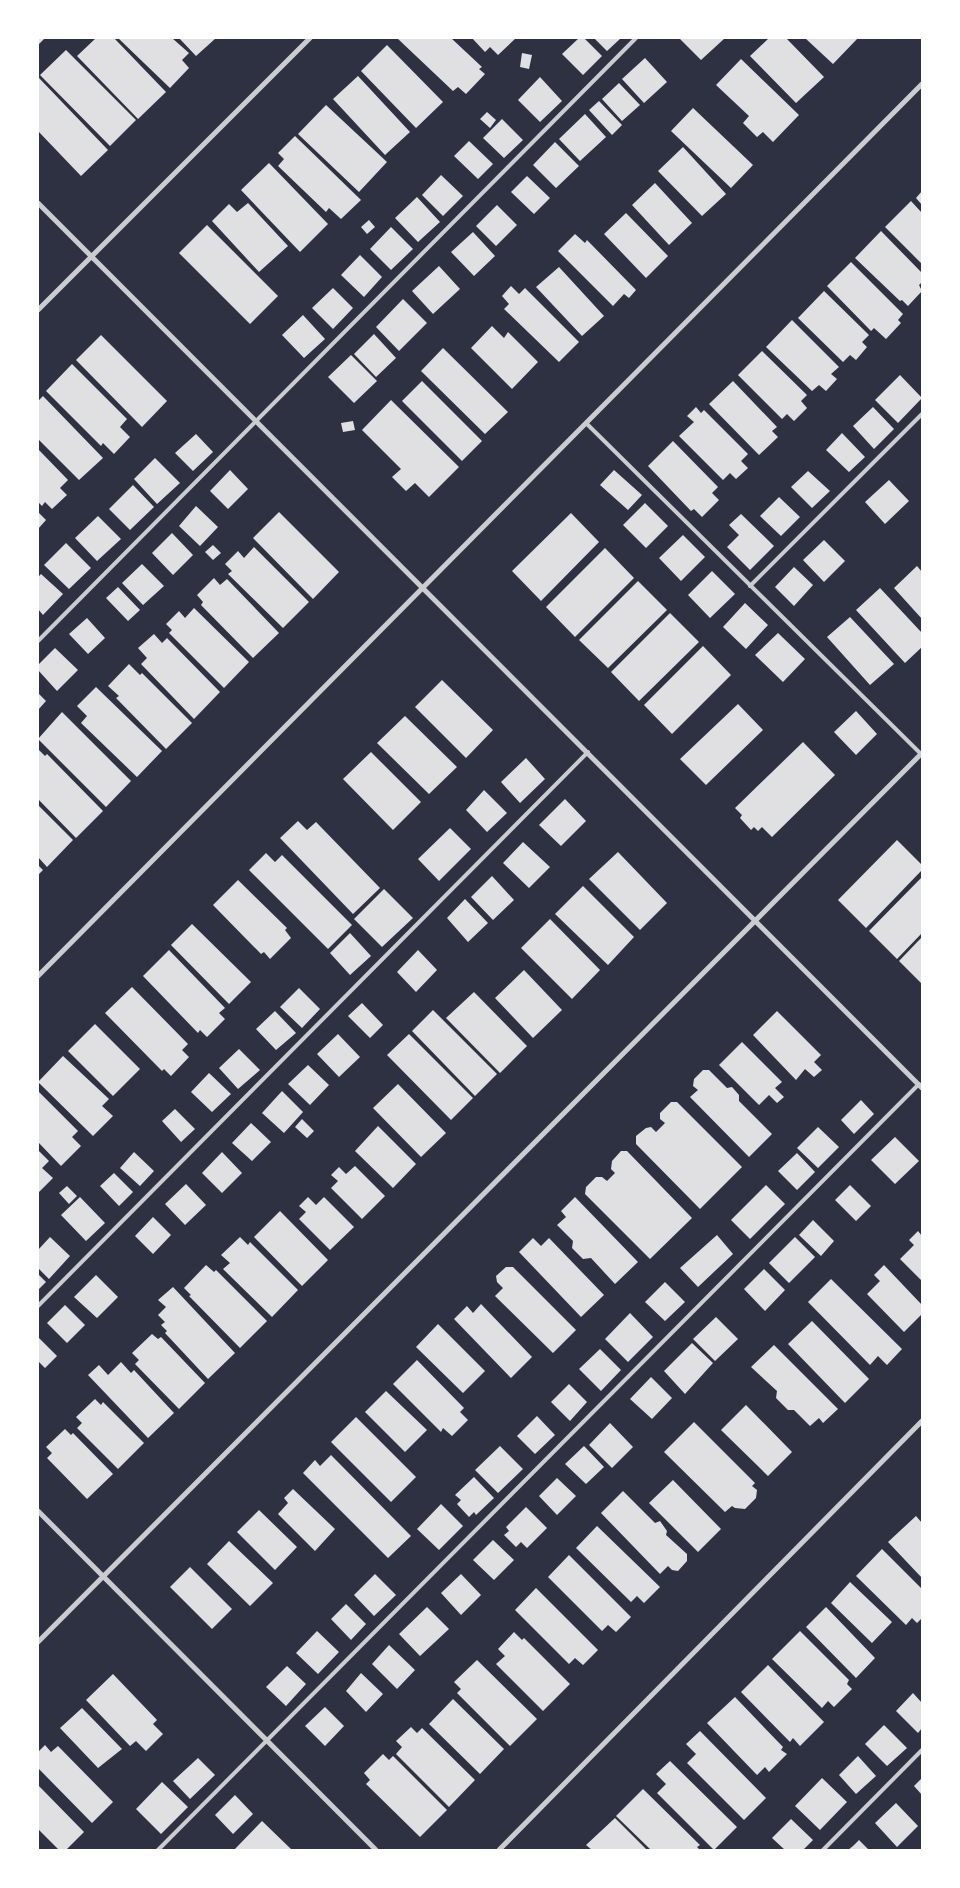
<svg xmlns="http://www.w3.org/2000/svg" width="960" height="1888" font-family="'Source Sans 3',sans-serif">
<rect width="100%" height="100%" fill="#2d3142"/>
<path fill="#e0e0e3" d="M 38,38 L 45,38 L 38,45 Z
M 96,38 L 114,38 L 166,92 L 138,119 L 77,56 Z
M 118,38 L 172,38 L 189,53 L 182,60 L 189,68 L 170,88 Z
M 179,38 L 216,38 L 196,56 Z
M 397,38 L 451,38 L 482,67 L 479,69 L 485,74 L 466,94 L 458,87 L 453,91 Z
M 472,38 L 516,38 L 498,55 L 490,47 L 485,52 Z
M 579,38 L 584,38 L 602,56 L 583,75 L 562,54 Z
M 594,38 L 621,38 L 607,51 Z
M 679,38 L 725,38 L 701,60 Z
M 769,38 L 786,38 L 824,77 L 796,103 L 750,56 Z
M 805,38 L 858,38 L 833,64 Z
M 387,45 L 443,102 L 416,128 L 361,71 Z
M 66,50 L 136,120 L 110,146 L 40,75 Z
M 522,53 L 532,55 L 529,69 L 520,67 Z
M 645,58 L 667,82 L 644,103 L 622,79 Z
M 741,59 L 799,115 L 773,142 L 763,132 L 757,137 L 743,123 L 749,116 L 716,85 Z
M 358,76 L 410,132 L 385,155 L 333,99 Z
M 540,77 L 562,101 L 540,122 L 518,100 Z
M 39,78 L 108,150 L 81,176 L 38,131 Z
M 619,83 L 640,105 L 622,121 L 602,99 Z
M 599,101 L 622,125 L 612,135 L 589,110 Z
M 326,105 L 387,162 L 359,192 L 298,134 Z
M 693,108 L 753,165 L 731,188 L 671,131 Z
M 487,112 L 496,120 L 490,128 L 480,119 Z
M 585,114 L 606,137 L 580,161 L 559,139 Z
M 502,119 L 523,140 L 504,158 L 483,138 Z
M 295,136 L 361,200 L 341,219 L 329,208 L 326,212 L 278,166 L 284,159 L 278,153 Z
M 469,141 L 493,164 L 478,179 L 454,156 Z
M 555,142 L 579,166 L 556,188 L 533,165 Z
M 683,147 L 726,194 L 702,216 L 658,171 Z
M 269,163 L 328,224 L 300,252 L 241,190 Z
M 441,175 L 463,196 L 443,216 L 422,195 Z
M 527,176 L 550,198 L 534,214 L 511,192 Z
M 655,183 L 692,223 L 669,245 L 632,205 Z
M 922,191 L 922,205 L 916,198 Z
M 417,197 L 440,222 L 418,242 L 395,218 Z
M 911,201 L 922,213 L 922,264 L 885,227 Z
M 248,203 L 288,246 L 259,272 L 212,221 L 229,204 L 237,212 Z
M 497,205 L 517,225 L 496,246 L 476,226 Z
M 626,213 L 668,256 L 646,278 L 604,234 Z
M 369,220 L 375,227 L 367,234 L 361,227 Z
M 207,225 L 278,296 L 250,324 L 179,253 Z
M 391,227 L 413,249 L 391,270 L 370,249 Z
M 881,231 L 922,273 L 922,282 L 919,285 L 922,291 L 908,306 L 902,300 L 900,301 L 855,258 Z
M 473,232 L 495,256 L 474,276 L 451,252 Z
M 575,234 L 585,243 L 587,240 L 636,290 L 629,298 L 624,294 L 613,306 L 558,251 Z
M 360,255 L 382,277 L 364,297 L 341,275 Z
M 851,262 L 903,314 L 898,320 L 901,323 L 886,339 L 874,328 L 871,331 L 827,286 Z
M 439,266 L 460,289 L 433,314 L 412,291 Z
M 559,267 L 604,316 L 582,336 L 536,287 Z
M 511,286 L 519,294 L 525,288 L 579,342 L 559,362 L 504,309 L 509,304 L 502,296 Z
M 333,288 L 353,308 L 333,329 L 312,308 Z
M 824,291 L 869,335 L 862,342 L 867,347 L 856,360 L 850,355 L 843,362 L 798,318 Z
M 403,299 L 427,323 L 399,351 L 376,327 Z
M 303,315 L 325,339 L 304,358 L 282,335 Z
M 792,320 L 839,367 L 831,374 L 837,379 L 826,391 L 819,385 L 812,391 L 766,347 Z
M 492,326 L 504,338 L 508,332 L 538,362 L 512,389 L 471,348 Z
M 374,334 L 396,358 L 376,377 L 354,354 Z
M 101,335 L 167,401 L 142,427 L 76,360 Z
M 443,348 L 508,412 L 485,434 L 421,371 Z
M 762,351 L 807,395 L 801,401 L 807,408 L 794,421 L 787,414 L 782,419 L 738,375 Z
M 351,355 L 377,381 L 354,403 L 328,377 Z
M 72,364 L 127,419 L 120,427 L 130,437 L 114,454 L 103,443 L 101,446 L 46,391 Z
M 900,375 L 922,398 L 898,423 L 875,400 Z
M 422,381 L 482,441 L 462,461 L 402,401 Z
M 733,381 L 777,427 L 772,431 L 778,437 L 759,455 L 709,404 Z
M 43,396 L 103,458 L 79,480 L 38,439 L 38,401 Z
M 391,400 L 459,467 L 429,497 L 415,483 L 406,491 L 392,477 L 401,469 L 362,430 Z
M 696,407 L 701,413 L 704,410 L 748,454 L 741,461 L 748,468 L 736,479 L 730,473 L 723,480 L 679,436 L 694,422 L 687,416 Z
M 873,407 L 894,429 L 874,449 L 853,426 Z
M 353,421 L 355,430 L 343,432 L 341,423 Z
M 842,433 L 865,457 L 849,472 L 826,450 Z
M 196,434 L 213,452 L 193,471 L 175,453 Z
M 673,441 L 718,487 L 712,493 L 719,500 L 702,517 L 694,509 L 691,511 L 648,466 Z
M 38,449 L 68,480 L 60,488 L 67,495 L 52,509 L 45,502 L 42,506 L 38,502 Z
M 155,458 L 180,483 L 157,504 L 134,479 Z
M 230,470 L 248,489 L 228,509 L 210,491 Z
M 614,470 L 642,495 L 628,510 L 600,485 Z
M 808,471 L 830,491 L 812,508 L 791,487 Z
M 889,480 L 909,501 L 885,524 L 865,502 Z
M 133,485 L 154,507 L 130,530 L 109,509 Z
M 779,497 L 800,517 L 781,536 L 760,516 Z
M 645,503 L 668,526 L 646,548 L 623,525 Z
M 196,506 L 218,527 L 200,546 L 179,526 Z
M 38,512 L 46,520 L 38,529 Z
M 279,512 L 339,572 L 313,599 L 253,538 Z
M 571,513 L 599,542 L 541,601 L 512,571 Z
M 741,514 L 774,546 L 750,570 L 727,547 L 739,535 L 729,525 Z
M 98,516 L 121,539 L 97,561 L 75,538 Z
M 172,533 L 193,555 L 173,575 L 152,553 Z
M 683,535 L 705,557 L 681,581 L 659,558 Z
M 824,540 L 845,561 L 824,582 L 803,560 Z
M 66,543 L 91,568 L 69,589 L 44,565 Z
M 213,545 L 221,553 L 213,560 L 205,552 Z
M 254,547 L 309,602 L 283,628 L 228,574 L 232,571 L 225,564 L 238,551 L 244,558 Z
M 605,548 L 634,578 L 575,637 L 546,607 Z
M 142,564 L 164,586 L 143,605 L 122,583 Z
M 917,566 L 922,572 L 922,619 L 894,588 Z
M 794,567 L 813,585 L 794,606 L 775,587 Z
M 712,571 L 735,594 L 710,618 L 688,595 Z
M 41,574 L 63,594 L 43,615 L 38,609 L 38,577 Z
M 214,578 L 220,585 L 227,579 L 279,633 L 253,658 L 201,605 L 203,602 L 197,595 Z
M 638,581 L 667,610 L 608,668 L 579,640 Z
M 118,587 L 140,610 L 128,621 L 106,598 Z
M 880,588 L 922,633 L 922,647 L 905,663 L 856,610 Z
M 745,603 L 768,625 L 746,649 L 723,627 Z
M 194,608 L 249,662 L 224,688 L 169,633 L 172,630 L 166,624 L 179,611 L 185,618 Z
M 670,613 L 699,642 L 639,701 L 611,672 Z
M 850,617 L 894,664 L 870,685 L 827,637 Z
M 87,618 L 105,638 L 88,654 L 69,634 Z
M 778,633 L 805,659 L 783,682 L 755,655 Z
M 154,634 L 162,643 L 167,638 L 220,692 L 194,719 L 141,664 L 147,658 L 138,648 Z
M 703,646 L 731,675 L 672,734 L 644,705 Z
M 55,648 L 78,670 L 57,691 L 38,670 L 38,665 Z
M 129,664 L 140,675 L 142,673 L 192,723 L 166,749 L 116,698 L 119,696 L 108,686 Z
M 442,680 L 493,730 L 466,758 L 415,707 Z
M 96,687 L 162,751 L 137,777 L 81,723 L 87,716 L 77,706 Z
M 38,693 L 46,701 L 38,710 Z
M 738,704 L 763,730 L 706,785 L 680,759 Z
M 856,711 L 877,734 L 856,755 L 834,732 Z
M 62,712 L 131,781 L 106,807 L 38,739 Z
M 405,716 L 457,767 L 429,794 L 377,743 Z
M 803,742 L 835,775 L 772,837 L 762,827 L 758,831 L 754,827 L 751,830 L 740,818 L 742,815 L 735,808 Z
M 38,749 L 45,756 L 47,754 L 103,811 L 76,838 L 38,799 Z
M 371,752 L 421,802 L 393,830 L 343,779 Z
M 526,758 L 545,779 L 520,803 L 501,782 Z
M 484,790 L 507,813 L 487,832 L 466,810 Z
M 565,799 L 586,821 L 561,846 L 539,825 Z
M 38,805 L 73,840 L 47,867 L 38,857 Z
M 298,821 L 307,830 L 316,822 L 380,888 L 353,914 L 280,838 Z
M 450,828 L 471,849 L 439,881 L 418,859 Z
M 897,840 L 922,865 L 922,870 L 866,928 L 838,900 Z
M 523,842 L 550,867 L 529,888 L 503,863 Z
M 618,852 L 667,903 L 640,930 L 589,879 Z
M 266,853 L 275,862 L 282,855 L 352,925 L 328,949 L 249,870 Z
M 38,865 L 43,870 L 38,875 Z
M 492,876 L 514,900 L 493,920 L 471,897 Z
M 922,877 L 922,933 L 897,959 L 869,931 Z
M 238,880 L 287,928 L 285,930 L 291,938 L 270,959 L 264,952 L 261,954 L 213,905 Z
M 583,886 L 634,937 L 608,965 L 555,914 Z
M 384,889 L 413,918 L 382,947 L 354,919 Z
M 465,899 L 488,923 L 468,942 L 447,918 Z
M 550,919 L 600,970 L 572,999 L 521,948 Z
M 192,924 L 251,982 L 229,1004 L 171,945 Z
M 350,933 L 371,956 L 350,975 L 330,953 Z
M 922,937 L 922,984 L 899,961 Z
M 169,950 L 225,1008 L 219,1013 L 225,1019 L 207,1037 L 200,1030 L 198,1033 L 143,976 Z
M 418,950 L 437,970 L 416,992 L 397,972 Z
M 524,970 L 562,1010 L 533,1038 L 495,998 Z
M 132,987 L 188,1044 L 182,1050 L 189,1057 L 171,1076 L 164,1069 L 162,1071 L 105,1013 Z
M 299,988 L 320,1009 L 302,1028 L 280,1007 Z
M 474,992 L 527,1046 L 500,1073 L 446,1018 Z
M 362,1003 L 383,1025 L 370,1038 L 348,1016 Z
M 433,1010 L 497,1074 L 475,1096 L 412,1031 Z
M 275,1011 L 296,1033 L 276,1050 L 256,1029 Z
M 777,1011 L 821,1055 L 814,1062 L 822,1070 L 814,1077 L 805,1069 L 796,1080 L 753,1035 Z
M 95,1024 L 140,1069 L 113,1096 L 68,1051 Z
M 338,1034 L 360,1057 L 339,1077 L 317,1054 Z
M 409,1034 L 473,1098 L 451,1120 L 387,1055 Z
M 742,1042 L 782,1082 L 775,1088 L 784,1097 L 777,1103 L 769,1095 L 759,1105 L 719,1065 Z
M 239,1049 L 260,1070 L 238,1089 L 219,1068 Z
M 63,1056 L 109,1099 L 102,1106 L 113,1116 L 93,1136 L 38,1082 Z
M 308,1065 L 329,1085 L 310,1105 L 288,1084 Z
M 703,1070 L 709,1070 L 727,1088 L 732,1087 L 739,1095 L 739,1101 L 772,1134 L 749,1157 L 690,1097 L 698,1090 L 693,1086 L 694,1079 Z
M 209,1073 L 231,1094 L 212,1112 L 191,1092 Z
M 398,1084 L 446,1133 L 421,1157 L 373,1108 Z
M 38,1091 L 78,1131 L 72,1137 L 81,1146 L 61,1166 L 38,1142 Z
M 282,1091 L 303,1112 L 284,1133 L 262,1113 Z
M 861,1100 L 874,1114 L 854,1134 L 841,1120 Z
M 671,1102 L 677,1102 L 742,1167 L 700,1209 L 636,1144 L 636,1136 L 646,1128 L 651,1127 L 656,1132 L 665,1123 L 660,1119 L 660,1113 Z
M 175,1109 L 195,1129 L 181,1142 L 162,1121 Z
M 302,1119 L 314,1131 L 307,1138 L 295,1127 Z
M 251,1123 L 271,1142 L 252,1161 L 232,1143 Z
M 378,1126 L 416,1164 L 393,1188 L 355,1151 Z
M 818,1127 L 839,1147 L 818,1168 L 797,1148 Z
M 895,1137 L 919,1161 L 895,1184 L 871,1160 Z
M 38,1150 L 49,1161 L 42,1168 L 53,1178 L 38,1193 Z
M 621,1151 L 627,1151 L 692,1218 L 650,1259 L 585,1194 L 586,1187 L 596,1177 L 602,1177 L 607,1181 L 615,1173 L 611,1169 L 612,1161 Z
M 134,1152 L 154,1171 L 140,1186 L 120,1168 Z
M 222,1152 L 242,1173 L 222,1193 L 202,1173 Z
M 797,1153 L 815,1172 L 797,1190 L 778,1171 Z
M 355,1166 L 385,1196 L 362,1219 L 331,1188 L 338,1181 L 331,1175 L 339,1167 L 346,1174 Z
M 114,1173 L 133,1192 L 119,1206 L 100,1186 Z
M 186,1184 L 206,1205 L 185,1225 L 165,1204 Z
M 766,1185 L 785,1204 L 750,1239 L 731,1220 Z
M 850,1185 L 871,1206 L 856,1221 L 835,1200 Z
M 67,1186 L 77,1196 L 69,1204 L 59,1193 Z
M 80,1197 L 105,1223 L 86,1241 L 61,1215 Z
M 308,1197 L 316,1205 L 324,1197 L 354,1227 L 330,1250 L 299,1219 L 306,1212 L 299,1206 Z
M 575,1197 L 638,1262 L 615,1284 L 591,1258 L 583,1259 L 572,1248 L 573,1241 L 557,1225 L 566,1217 L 561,1211 Z
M 280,1211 L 328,1260 L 302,1286 L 254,1237 Z
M 153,1217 L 171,1235 L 153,1254 L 135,1236 Z
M 813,1220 L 834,1241 L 821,1256 L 799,1235 Z
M 918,1231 L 922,1236 L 922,1281 L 900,1259 L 914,1245 L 909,1240 Z
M 717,1235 L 733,1254 L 698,1287 L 680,1268 Z
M 50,1237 L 70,1256 L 49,1279 L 38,1268 L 38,1250 Z
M 240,1237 L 248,1245 L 250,1242 L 298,1290 L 272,1317 L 223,1269 L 230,1263 L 221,1255 Z
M 795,1237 L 815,1257 L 789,1283 L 769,1263 Z
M 533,1238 L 541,1246 L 549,1238 L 604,1295 L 581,1317 L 519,1252 Z
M 206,1265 L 214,1272 L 216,1270 L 267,1321 L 240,1348 L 189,1296 L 191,1295 L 184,1288 Z
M 884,1265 L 922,1305 L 922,1314 L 904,1332 L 867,1294 L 880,1281 L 874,1275 Z
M 506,1267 L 513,1267 L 576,1330 L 553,1353 L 495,1296 L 503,1288 L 497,1282 L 496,1276 Z
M 764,1269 L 785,1290 L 765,1311 L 744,1289 Z
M 38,1274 L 46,1282 L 38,1290 Z
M 96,1275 L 118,1297 L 97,1318 L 74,1297 Z
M 831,1279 L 902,1349 L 887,1365 L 878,1356 L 870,1365 L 808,1302 Z
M 665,1282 L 685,1302 L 665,1321 L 645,1302 Z
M 173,1287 L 235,1353 L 208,1379 L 165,1333 L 167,1331 L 161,1325 L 165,1322 L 158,1315 L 166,1307 L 158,1300 Z
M 481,1304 L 532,1357 L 511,1378 L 454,1319 L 467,1306 L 473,1313 Z
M 65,1305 L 85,1325 L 67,1343 L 47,1323 Z
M 630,1313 L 653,1337 L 628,1362 L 605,1339 Z
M 716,1317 L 738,1339 L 715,1361 L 693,1339 Z
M 812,1321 L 869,1379 L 845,1403 L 788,1344 Z
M 438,1324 L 485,1371 L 463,1393 L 416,1347 Z
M 152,1334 L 158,1339 L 161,1337 L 205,1383 L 179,1409 L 135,1364 L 139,1360 L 132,1353 Z
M 38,1337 L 57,1356 L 45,1368 L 38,1361 Z
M 692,1343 L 713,1363 L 685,1394 L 664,1371 Z
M 774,1345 L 838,1409 L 823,1423 L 819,1418 L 810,1426 L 794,1410 L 788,1410 L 776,1398 L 777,1391 L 751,1367 Z
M 600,1349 L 621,1370 L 601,1391 L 579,1369 Z
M 417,1360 L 464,1408 L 460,1412 L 468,1420 L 452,1436 L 443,1428 L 441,1432 L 393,1384 Z
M 121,1362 L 131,1373 L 134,1370 L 174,1413 L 148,1438 L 88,1375 L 99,1365 L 108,1375 Z
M 651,1377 L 672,1398 L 652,1419 L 630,1399 Z
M 569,1384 L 587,1402 L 570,1421 L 551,1402 Z
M 386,1391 L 427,1430 L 405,1452 L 365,1412 Z
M 95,1399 L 101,1405 L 103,1402 L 144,1443 L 118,1469 L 77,1428 L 82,1423 L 76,1417 Z
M 746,1405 L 792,1452 L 768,1476 L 721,1430 Z
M 537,1416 L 555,1435 L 535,1454 L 517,1436 Z
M 356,1417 L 416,1477 L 391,1502 L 331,1442 Z
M 694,1422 L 755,1483 L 752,1486 L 757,1490 L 756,1498 L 745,1509 L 735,1508 L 732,1506 L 725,1512 L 664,1452 Z
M 610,1423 L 633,1447 L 612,1468 L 589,1445 Z
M 65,1429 L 71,1435 L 73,1433 L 113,1474 L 87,1499 L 47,1458 L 52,1453 L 46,1447 Z
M 500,1446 L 523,1469 L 498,1493 L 475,1470 Z
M 584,1446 L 604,1467 L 586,1484 L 565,1464 Z
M 331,1455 L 411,1536 L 388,1558 L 303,1473 L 315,1460 L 320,1466 Z
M 474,1477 L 494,1498 L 476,1515 L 474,1512 L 469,1517 L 457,1504 L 461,1500 L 455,1495 Z
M 557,1478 L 576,1496 L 557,1515 L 539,1496 Z
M 673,1480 L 721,1529 L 698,1552 L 649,1503 Z
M 293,1489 L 335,1529 L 315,1551 L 278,1514 L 288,1503 L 284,1498 Z
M 623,1491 L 655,1523 L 660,1521 L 667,1531 L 666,1535 L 687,1554 L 687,1561 L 678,1571 L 672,1570 L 668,1566 L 660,1574 L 601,1513 Z
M 441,1504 L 463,1526 L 439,1550 L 417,1529 Z
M 526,1507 L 547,1528 L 527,1548 L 521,1542 L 516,1547 L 504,1535 L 509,1531 L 506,1527 Z
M 259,1510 L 297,1547 L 275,1570 L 237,1532 Z
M 916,1516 L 922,1523 L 922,1578 L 888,1542 Z
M 597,1526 L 660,1587 L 644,1603 L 637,1596 L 631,1602 L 576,1548 Z
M 493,1540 L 514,1560 L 494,1580 L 473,1560 Z
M 229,1541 L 273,1583 L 250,1606 L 207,1564 Z
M 882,1549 L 922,1589 L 922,1618 L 917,1623 L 912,1618 L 906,1625 L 856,1576 Z
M 569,1555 L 631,1617 L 616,1632 L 608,1625 L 602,1631 L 548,1577 Z
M 190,1567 L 232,1609 L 212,1629 L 170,1587 Z
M 375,1574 L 396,1595 L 374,1616 L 354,1595 Z
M 461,1574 L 481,1595 L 461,1615 L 441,1593 Z
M 850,1582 L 892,1622 L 872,1643 L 831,1603 Z
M 536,1588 L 598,1650 L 583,1665 L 575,1658 L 569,1664 L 515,1610 Z
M 346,1604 L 366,1624 L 351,1640 L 331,1619 Z
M 427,1607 L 449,1629 L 420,1656 L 399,1634 Z
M 826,1607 L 875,1658 L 856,1678 L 806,1627 Z
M 317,1631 L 339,1652 L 318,1674 L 296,1653 Z
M 800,1631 L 849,1680 L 847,1684 L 852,1689 L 834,1707 L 828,1701 L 822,1708 L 772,1659 Z
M 514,1632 L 522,1640 L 524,1638 L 570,1684 L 543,1711 L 496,1664 L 505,1656 L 498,1649 Z
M 389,1645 L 415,1670 L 397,1689 L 372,1664 Z
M 477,1660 L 537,1719 L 510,1746 L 457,1693 L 461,1689 L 454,1682 Z
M 768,1665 L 824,1722 L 800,1746 L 793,1738 L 790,1742 L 741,1692 Z
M 287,1666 L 306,1684 L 286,1706 L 266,1687 Z
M 361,1673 L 383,1694 L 366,1712 L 346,1691 Z
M 113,1674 L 157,1720 L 153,1724 L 163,1734 L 146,1751 L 136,1741 L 130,1746 L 86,1700 Z
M 913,1693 L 922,1703 L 922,1728 L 918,1733 L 896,1711 Z
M 735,1697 L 783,1747 L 781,1750 L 787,1754 L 769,1772 L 765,1767 L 757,1775 L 707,1723 Z
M 453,1699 L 504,1749 L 480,1774 L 429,1724 Z
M 325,1707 L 344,1726 L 325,1746 L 305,1726 Z
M 82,1708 L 122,1749 L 98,1768 L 60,1728 Z
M 884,1725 L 907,1748 L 887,1766 L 865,1744 Z
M 411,1727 L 417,1733 L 422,1728 L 475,1780 L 449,1807 L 396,1754 L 402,1747 L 396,1741 Z
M 700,1731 L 766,1798 L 744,1820 L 687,1763 L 696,1754 L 686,1744 Z
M 45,1745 L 51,1752 L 58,1746 L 113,1802 L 92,1823 L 38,1768 L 38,1752 Z
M 383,1754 L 389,1760 L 393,1756 L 447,1810 L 420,1837 L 366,1784 L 370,1780 L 364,1773 Z
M 858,1756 L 876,1776 L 856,1794 L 839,1775 Z
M 198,1758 L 215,1775 L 190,1799 L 173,1781 Z
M 670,1761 L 737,1827 L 714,1850 L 657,1793 L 666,1784 L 656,1774 Z
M 822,1778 L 847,1802 L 820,1830 L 795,1806 Z
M 922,1778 L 922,1795 L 914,1786 Z
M 162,1782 L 188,1807 L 161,1834 L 136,1809 Z
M 38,1785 L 84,1832 L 66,1850 L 59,1850 L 38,1829 Z
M 643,1789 L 700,1845 L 697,1847 L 700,1850 L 651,1850 L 616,1816 Z
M 235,1795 L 253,1814 L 233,1834 L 215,1815 Z
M 896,1803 L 918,1826 L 897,1847 L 875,1823 Z
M 615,1818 L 647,1850 L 592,1850 L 586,1845 Z
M 791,1819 L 813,1840 L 803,1850 L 785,1850 L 772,1838 Z
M 262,1821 L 292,1850 L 234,1850 Z
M 859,1840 L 869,1850 L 848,1850 L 853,1846 Z"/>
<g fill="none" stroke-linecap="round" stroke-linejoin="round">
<path stroke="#caccd0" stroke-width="4" d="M 586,423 L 921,754
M 750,586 L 922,414
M 38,641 L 636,38
M 38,1306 L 588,752
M 158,1850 L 919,1084
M 823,1850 L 922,1750"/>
<path stroke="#caccd0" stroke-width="5" d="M 38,203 L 922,1088
M 38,310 L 310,38
M 38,976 L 922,84
M 38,1511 L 376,1850
M 38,1642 L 922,753
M 499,1850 L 922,1421"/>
</g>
<rect width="960" height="1888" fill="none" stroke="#ffffff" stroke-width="78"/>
</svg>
